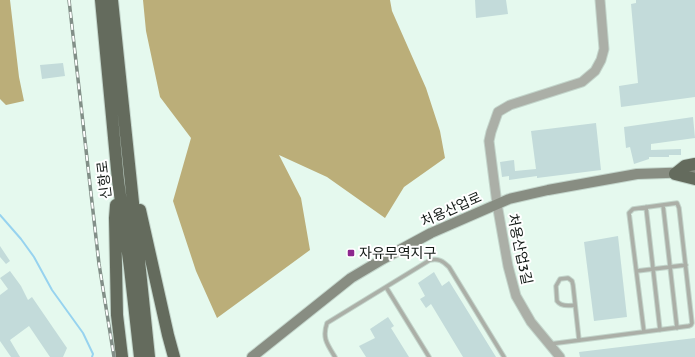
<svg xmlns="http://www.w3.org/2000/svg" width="695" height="357" font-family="Signika,'Noto Sans KR',sans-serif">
<rect width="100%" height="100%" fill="#e5f9ee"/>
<path fill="#bbae79" d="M 0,0 L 10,0 L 19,77 L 24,101 L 6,105 L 0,99 Z
M 143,0 L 390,0 L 392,11 L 426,88 L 440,131 L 445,158 L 404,187 L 385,218 L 327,177 L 279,155 L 301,198 L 310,250 L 217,318 L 196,271 L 173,201 L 191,138 L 160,97 L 146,31 Z"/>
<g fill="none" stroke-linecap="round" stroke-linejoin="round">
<path stroke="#97d3ef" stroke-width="2" d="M 0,215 L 21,239 L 34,257 L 52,290 L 83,333 L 93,354 L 92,357"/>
</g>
<path fill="#c3dbda" d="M 475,0 L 506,0 L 508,14 L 476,18 Z
M 636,0 L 695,0 L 695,97 L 621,107 L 619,86 L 638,83 L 631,4 L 636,3 Z
M 63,63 L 65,76 L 42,79 L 40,65 Z
M 693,117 L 695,138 L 651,144 L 651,150 L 681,149 L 681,155 L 669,155 L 669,157 L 649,157 L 649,159 L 634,164 L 630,147 L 626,148 L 624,127 Z
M 596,123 L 601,170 L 537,178 L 537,176 L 509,180 L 509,176 L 502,177 L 500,162 L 514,160 L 515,171 L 536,169 L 531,131 Z
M 618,236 L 627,317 L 594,321 L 584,242 Z
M 0,246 L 10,261 L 6,264 L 0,257 Z
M 10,271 L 21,286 L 28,300 L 32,297 L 67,348 L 63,357 L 50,357 L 29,326 L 10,340 L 20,357 L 11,357 L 0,341 L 0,295 L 8,289 L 0,278 Z
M 434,272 L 442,286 L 449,281 L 496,357 L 463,357 L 431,304 L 426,308 L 420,299 L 425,296 L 418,283 Z
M 388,317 L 394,326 L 391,328 L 409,357 L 366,357 L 359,346 L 375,338 L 370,329 Z
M 695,338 L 695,357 L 580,357 L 579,352 Z"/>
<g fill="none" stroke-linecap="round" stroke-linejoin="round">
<g stroke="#c3d5cb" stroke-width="5.5">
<path id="service" d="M 663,205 L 677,328
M 646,207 L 660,330
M 637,271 L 686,265
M 386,287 L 429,357
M 575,305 C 569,306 561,307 557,301 L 556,286 L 560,279 L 568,278 L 572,281 L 573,285 L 579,340
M 550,344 L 689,326 L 691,325 L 692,323 L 679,208 L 677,203 L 633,209 L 629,213 L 644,332
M 335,357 C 327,344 322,338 327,323 L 430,260 C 438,258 443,261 449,267 L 504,357"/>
</g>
<g stroke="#c3d5cb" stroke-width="11">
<path id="tertiary" d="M 560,357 L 531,322 L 516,296 L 508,266 L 497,204 L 489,141 L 491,132 L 498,112 L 510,105 L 582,82 L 595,71 L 601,60 L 604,49 L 600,0"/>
</g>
<g stroke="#c3d5cb" stroke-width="12">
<path id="secondary" d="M 252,357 L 351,278 L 383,259 L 431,233 L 509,199 L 548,190 L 637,174 L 695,172"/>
</g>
<g stroke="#c3d5cb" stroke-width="14">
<path id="trunk" d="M 101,0 L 118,180 L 130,268 L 140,357
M 112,0 L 149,357
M 675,174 L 685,166 L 695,164
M 675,174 L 695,179
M 116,205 L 115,218 L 117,315 L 122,357
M 140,210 L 168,335 L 174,357"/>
</g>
<use href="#service" stroke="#abafa7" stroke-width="3.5"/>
<use href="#tertiary" stroke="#abafa7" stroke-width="9"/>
<use href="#secondary" stroke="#888d82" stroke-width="10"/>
<use href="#trunk" stroke="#646b5d" stroke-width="12"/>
<g stroke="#828f88" stroke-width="3.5">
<path id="rail" d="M 69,0 L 99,264 L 114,357"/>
</g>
<use href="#rail" stroke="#fff" stroke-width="2" stroke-dasharray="6" stroke-linecap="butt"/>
</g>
<rect fill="#8d288e" stroke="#fff" stroke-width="1.5" x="347" y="249" width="8" height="8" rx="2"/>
<g text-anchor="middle" stroke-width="4" stroke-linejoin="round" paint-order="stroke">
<g font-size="14" fill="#111814" stroke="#fff">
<text transform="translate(104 180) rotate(-97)" y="5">신항로</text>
<text transform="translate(451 209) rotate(-24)" y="5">처용산업로</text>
<text transform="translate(520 249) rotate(78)" y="5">처용산업3길</text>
</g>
<g font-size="14" fill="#111814" stroke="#fff" text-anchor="start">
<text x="359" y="258">자유무역지구</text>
</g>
</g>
</svg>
